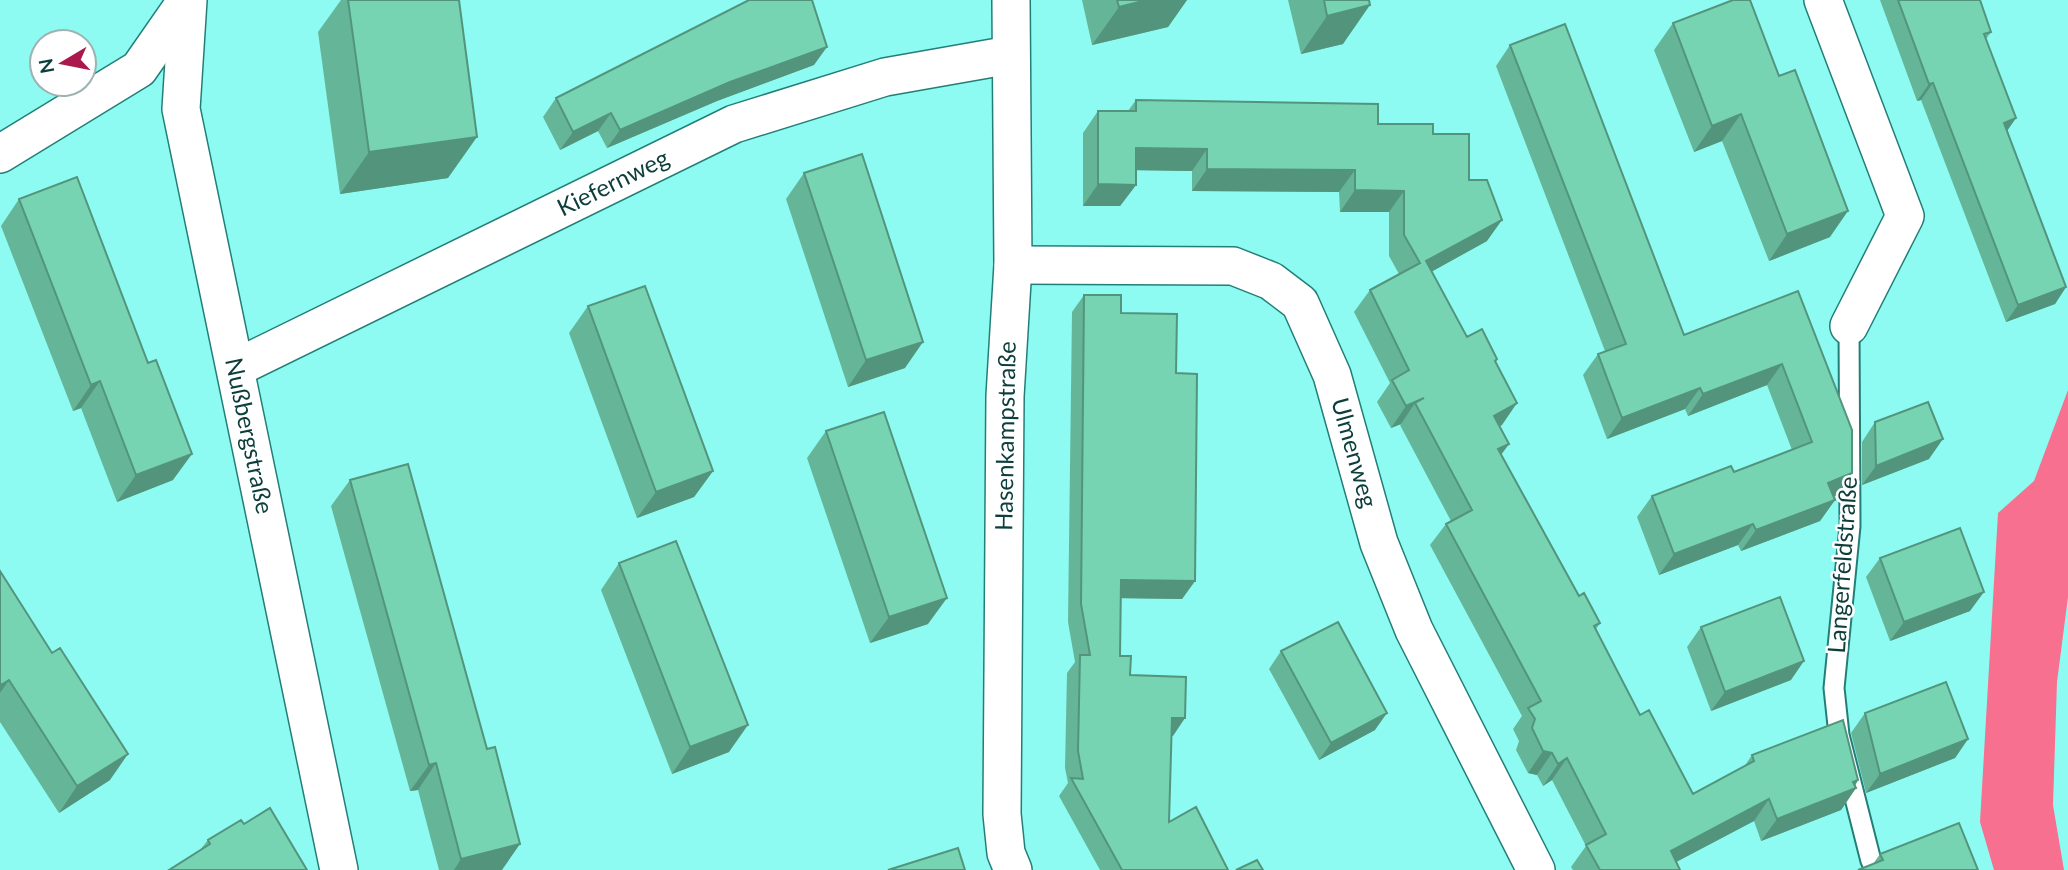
<svg xmlns="http://www.w3.org/2000/svg" width="2068" height="870" font-family="Lato,sans-serif">
<rect width="100%" height="100%" fill="#8dfbf2"/>
<path fill="#f8708f" d="M 2068,390 L 2068,597 L 2057,682 L 2053,805 L 2064,870 L 1994,870 L 1980,822 L 1998,513 L 2034,481 Z"/>
<g fill="none" stroke-linecap="round" stroke-linejoin="round">
<g stroke="#247e78" stroke-width="23">
<path id="lane" d="M 1849,326 L 1850,526 L 1834,688 L 1839,735 L 1871,861"/>
</g>
<g stroke="#247e78" stroke-width="40">
<g id="street">
<path id="s1" d="M 188,0 L 181,109 L 339,870"/>
<path d="M 1011,0 L 1013,265 L 1005,396 L 1002,814 L 1006,853 L 1013,870"/>
<path d="M 1823,0 L 1905,216 L 1849,326"/>
<path d="M 0,154 L 139,69 L 187,0"/>
<path id="s2" d="M 1013,265 L 1233,266 L 1271,281 L 1300,303 L 1332,375 L 1379,543 L 1414,630 L 1536,870"/>
<path id="s3" d="M 236,368 L 734,124 L 885,77 L 1010,55"/>
</g>
</g>
<use href="#lane" stroke="#fff" stroke-width="19"/>
<use href="#street" stroke="#fff" stroke-width="37"/>
</g>
<path fill="#65b699" d="M 341,0 L 459,0 L 448,178 L 340,194 L 318,32 Z
M 1082,0 L 1187,0 L 1168,27 L 1092,45 Z
M 1288,0 L 1369,0 L 1343,44 L 1301,54 Z
M 1880,0 L 1980,0 L 1991,32 L 1986,39 L 2016,118 L 2007,131 L 2066,287 L 2055,304 L 2006,322 L 1921,100 L 1917,101 Z
M 1673,23 L 1830,237 L 1769,261 L 1722,141 L 1694,152 L 1654,50 Z
M 1510,45 L 1684,335 L 1798,291 L 1852,473 L 1838,495 L 1833,496 L 1835,500 L 1820,521 L 1741,551 L 1738,545 L 1659,575 L 1637,517 L 1652,496 L 1734,472 L 1792,450 L 1767,385 L 1688,416 L 1685,409 L 1607,439 L 1583,375 L 1598,354 L 1605,351 L 1496,66 Z
M 814,65 L 717,101 L 607,148 L 598,131 L 560,150 L 543,117 L 556,98 Z
M 1136,100 L 1378,124 L 1433,134 L 1469,180 L 1487,241 L 1431,272 L 1467,337 L 1497,359 L 1495,362 L 1502,425 L 1499,426 L 1509,444 L 1501,455 L 1579,596 L 1600,623 L 1596,629 L 1640,715 L 1693,794 L 1744,767 L 1752,755 L 1858,780 L 1855,786 L 1856,788 L 1841,810 L 1761,841 L 1754,821 L 1676,862 L 1680,870 L 1573,870 L 1571,867 L 1586,846 L 1552,780 L 1543,786 L 1537,775 L 1528,773 L 1516,750 L 1519,741 L 1513,729 L 1522,716 L 1430,545 L 1446,524 L 1451,521 L 1400,425 L 1401,424 L 1391,428 L 1377,402 L 1390,383 L 1354,312 L 1370,290 L 1399,274 L 1389,256 L 1389,212 L 1340,212 L 1339,192 L 1192,191 L 1192,171 L 1136,170 L 1136,185 L 1120,206 L 1083,206 L 1083,133 L 1098,111 L 1128,111 Z
M 804,173 L 905,368 L 848,387 L 786,199 Z
M 19,199 L 148,363 L 173,480 L 117,502 L 81,408 L 73,411 L 1,226 Z
M 1084,295 L 1121,313 L 1176,373 L 1195,581 L 1182,599 L 1121,598 L 1120,656 L 1130,675 L 1173,736 L 1171,736 L 1169,822 L 1228,870 L 1100,870 L 1059,796 L 1068,783 L 1065,768 L 1067,673 L 1075,662 L 1068,622 L 1072,312 Z
M 588,306 L 713,471 L 694,497 L 637,518 L 569,333 Z
M 1875,422 L 1929,459 L 1862,485 L 1862,442 Z
M 826,431 L 928,624 L 870,643 L 807,458 Z
M 350,480 L 502,870 L 439,870 L 418,790 L 410,791 L 331,506 Z
M 1880,558 L 1970,611 L 1890,641 L 1866,577 Z
M 619,563 L 729,752 L 672,774 L 601,590 Z
M 0,571 L 110,780 L 59,813 L 0,722 Z
M 1701,627 L 1791,680 L 1711,711 L 1687,647 Z
M 1281,651 L 1375,730 L 1319,760 L 1269,669 Z
M 1865,713 L 1968,739 L 1955,758 L 1866,793 L 1851,733 Z
M 244,824 L 200,850 L 208,840 Z
M 1880,854 L 1978,870 L 1873,864 Z"/>
<path fill="#53947d" d="M 1147,0 L 1187,0 L 1168,27 L 1092,45 L 1119,7 Z
M 1370,5 L 1343,44 L 1301,54 L 1327,16 Z
M 827,47 L 814,65 L 717,101 L 607,148 L 620,130 L 730,82 Z
M 1933,83 L 1921,100 L 1917,101 L 1929,84 Z
M 611,113 L 598,131 L 560,150 L 573,132 Z
M 1741,114 L 1722,141 L 1694,152 L 1712,126 Z
M 2016,118 L 2004,135 L 2004,123 Z
M 477,137 L 448,178 L 340,194 L 369,152 Z
M 1136,148 L 1207,149 L 1192,171 L 1121,170 Z
M 1207,169 L 1355,170 L 1339,192 L 1192,191 Z
M 1098,184 L 1136,185 L 1120,206 L 1083,206 Z
M 1355,190 L 1404,191 L 1389,212 L 1340,212 Z
M 1848,211 L 1830,237 L 1769,261 L 1787,234 Z
M 1502,220 L 1487,241 L 1411,283 L 1426,261 Z
M 2066,287 L 2055,304 L 2006,322 L 2018,305 Z
M 923,342 L 905,368 L 848,387 L 866,360 Z
M 1782,364 L 1767,385 L 1688,416 L 1703,394 Z
M 100,381 L 81,408 L 73,411 L 91,385 Z
M 1700,388 L 1685,409 L 1607,439 L 1622,418 Z
M 1424,398 L 1415,403 L 1401,424 L 1391,428 L 1406,406 Z
M 1517,403 L 1502,425 L 1479,437 L 1494,416 Z
M 1943,439 L 1929,459 L 1862,485 L 1876,466 Z
M 1509,444 L 1493,465 L 1498,449 Z
M 192,454 L 173,480 L 117,502 L 136,475 Z
M 713,471 L 694,497 L 637,518 L 656,492 Z
M 1852,473 L 1838,495 L 1814,504 L 1828,483 Z
M 1835,500 L 1820,521 L 1741,551 L 1756,530 Z
M 1753,524 L 1738,545 L 1659,575 L 1674,554 Z
M 1121,580 L 1195,581 L 1182,599 L 1109,598 Z
M 1984,592 L 1970,611 L 1890,641 L 1904,622 Z
M 947,598 L 928,624 L 870,643 L 889,617 Z
M 1804,661 L 1791,680 L 1711,711 L 1725,692 Z
M 9,680 L 0,693 L 0,687 L 1,685 Z
M 1387,713 L 1375,730 L 1319,760 L 1331,743 Z
M 1172,718 L 1185,718 L 1173,736 L 1159,736 Z
M 748,725 L 729,752 L 672,774 L 690,747 Z
M 1968,739 L 1955,758 L 1866,793 L 1880,774 Z
M 1543,751 L 1552,753 L 1537,775 L 1528,773 Z
M 128,754 L 110,780 L 59,813 L 77,786 Z
M 1567,758 L 1552,780 L 1543,786 L 1558,764 Z
M 436,763 L 418,790 L 410,791 L 429,765 Z
M 1858,780 L 1852,790 L 1856,788 L 1841,810 L 1761,841 L 1777,819 Z
M 1769,799 L 1754,821 L 1661,870 L 1671,851 Z
M 520,844 L 502,870 L 454,870 L 461,859 Z"/>
<path fill="#76d4b2" stroke="#53947d" stroke-width="2" d="M 348,0 L 459,0 L 477,137 L 369,152 Z
M 749,0 L 812,0 L 827,47 L 730,82 L 620,130 L 611,113 L 573,132 L 556,98 Z
M 1117,0 L 1147,0 L 1119,7 Z
M 1324,0 L 1369,0 L 1370,5 L 1327,16 Z
M 1733,0 L 1750,0 L 1779,76 L 1795,70 L 1848,211 L 1787,234 L 1741,114 L 1712,126 L 1673,23 Z
M 1898,0 L 1980,0 L 1991,32 L 1984,34 L 2016,118 L 2004,123 L 2066,287 L 2018,305 L 1933,83 L 1929,84 Z
M 1565,24 L 1684,335 L 1798,291 L 1852,430 L 1852,473 L 1828,483 L 1835,500 L 1756,530 L 1753,524 L 1674,554 L 1652,496 L 1731,466 L 1734,472 L 1812,442 L 1782,364 L 1703,394 L 1700,388 L 1622,418 L 1598,354 L 1626,344 L 1510,45 Z
M 1136,100 L 1378,104 L 1378,124 L 1433,124 L 1433,134 L 1469,134 L 1469,180 L 1487,180 L 1502,220 L 1426,261 L 1467,337 L 1482,329 L 1497,359 L 1495,361 L 1517,403 L 1494,416 L 1509,444 L 1498,449 L 1579,596 L 1584,593 L 1600,623 L 1594,626 L 1640,715 L 1649,710 L 1693,794 L 1754,761 L 1752,755 L 1843,720 L 1858,780 L 1853,782 L 1856,788 L 1777,819 L 1769,799 L 1671,851 L 1680,870 L 1600,870 L 1586,845 L 1606,834 L 1567,758 L 1558,764 L 1552,753 L 1543,751 L 1532,728 L 1535,719 L 1528,708 L 1541,701 L 1446,524 L 1472,510 L 1415,403 L 1424,398 L 1406,406 L 1392,380 L 1409,370 L 1370,290 L 1420,263 L 1404,235 L 1404,191 L 1355,190 L 1355,170 L 1207,169 L 1207,149 L 1136,148 L 1136,185 L 1098,184 L 1098,111 L 1136,111 Z
M 862,154 L 923,342 L 866,360 L 804,173 Z
M 77,177 L 148,363 L 156,360 L 192,454 L 136,475 L 100,381 L 91,385 L 19,199 Z
M 645,286 L 713,471 L 656,492 L 588,306 Z
M 1084,295 L 1121,295 L 1121,313 L 1177,314 L 1176,373 L 1197,374 L 1195,581 L 1121,580 L 1120,656 L 1131,656 L 1130,675 L 1186,677 L 1185,718 L 1172,718 L 1169,822 L 1196,807 L 1228,870 L 1122,870 L 1071,778 L 1083,779 L 1078,751 L 1080,655 L 1090,655 L 1081,604 Z
M 1928,402 L 1943,439 L 1876,466 L 1875,422 Z
M 884,412 L 947,598 L 889,617 L 826,431 Z
M 408,464 L 487,749 L 495,747 L 520,844 L 461,859 L 436,763 L 429,765 L 350,480 Z
M 1960,528 L 1984,592 L 1904,622 L 1880,558 Z
M 676,541 L 748,725 L 690,747 L 619,563 Z
M 0,571 L 52,653 L 60,648 L 128,754 L 77,786 L 9,680 L 1,685 L 0,683 Z
M 1780,597 L 1804,661 L 1725,692 L 1701,627 Z
M 1338,622 L 1387,713 L 1331,743 L 1281,651 Z
M 1946,682 L 1968,739 L 1880,774 L 1865,713 Z
M 270,808 L 307,870 L 169,870 L 210,844 L 208,840 L 241,820 L 244,824 Z
M 1959,823 L 1978,870 L 1858,870 L 1883,860 L 1880,854 Z
M 958,848 L 965,870 L 888,870 Z
M 1257,860 L 1263,870 L 1236,870 Z"/>
<g text-anchor="middle" stroke-width="5" stroke-linejoin="round" paint-order="stroke">
<g font-size="24" fill="#0c3e3b" stroke="#fff">
<text dy="8" stroke="none"><textPath href="#s3" startOffset="420">Kiefernweg</textPath></text>
<text dy="8" stroke="none"><textPath href="#s1" startOffset="443">Nußbergstraße</textPath></text>
<text transform="translate(1006 436) rotate(-89)" y="8">Hasenkampstraße</text>
<text dy="8" stroke="none"><textPath href="#s2" startOffset="457">Ulmenweg</textPath></text>
<text transform="translate(1843 565) rotate(-86)" y="8">Langerfeldstraße</text>
</g>
</g>
<g transform="translate(63 63) rotate(260)"><circle r="33" fill="#ffffff" stroke="#9eb2b1" stroke-width="2"/>
<path d="M0-5L12 26L0 18L-12 26Z" fill="#ab184b"/>
<text y="-10" font-size="19" font-weight="bold" text-anchor="middle" fill="#0c3e3b">N</text>
</g>
</svg>
